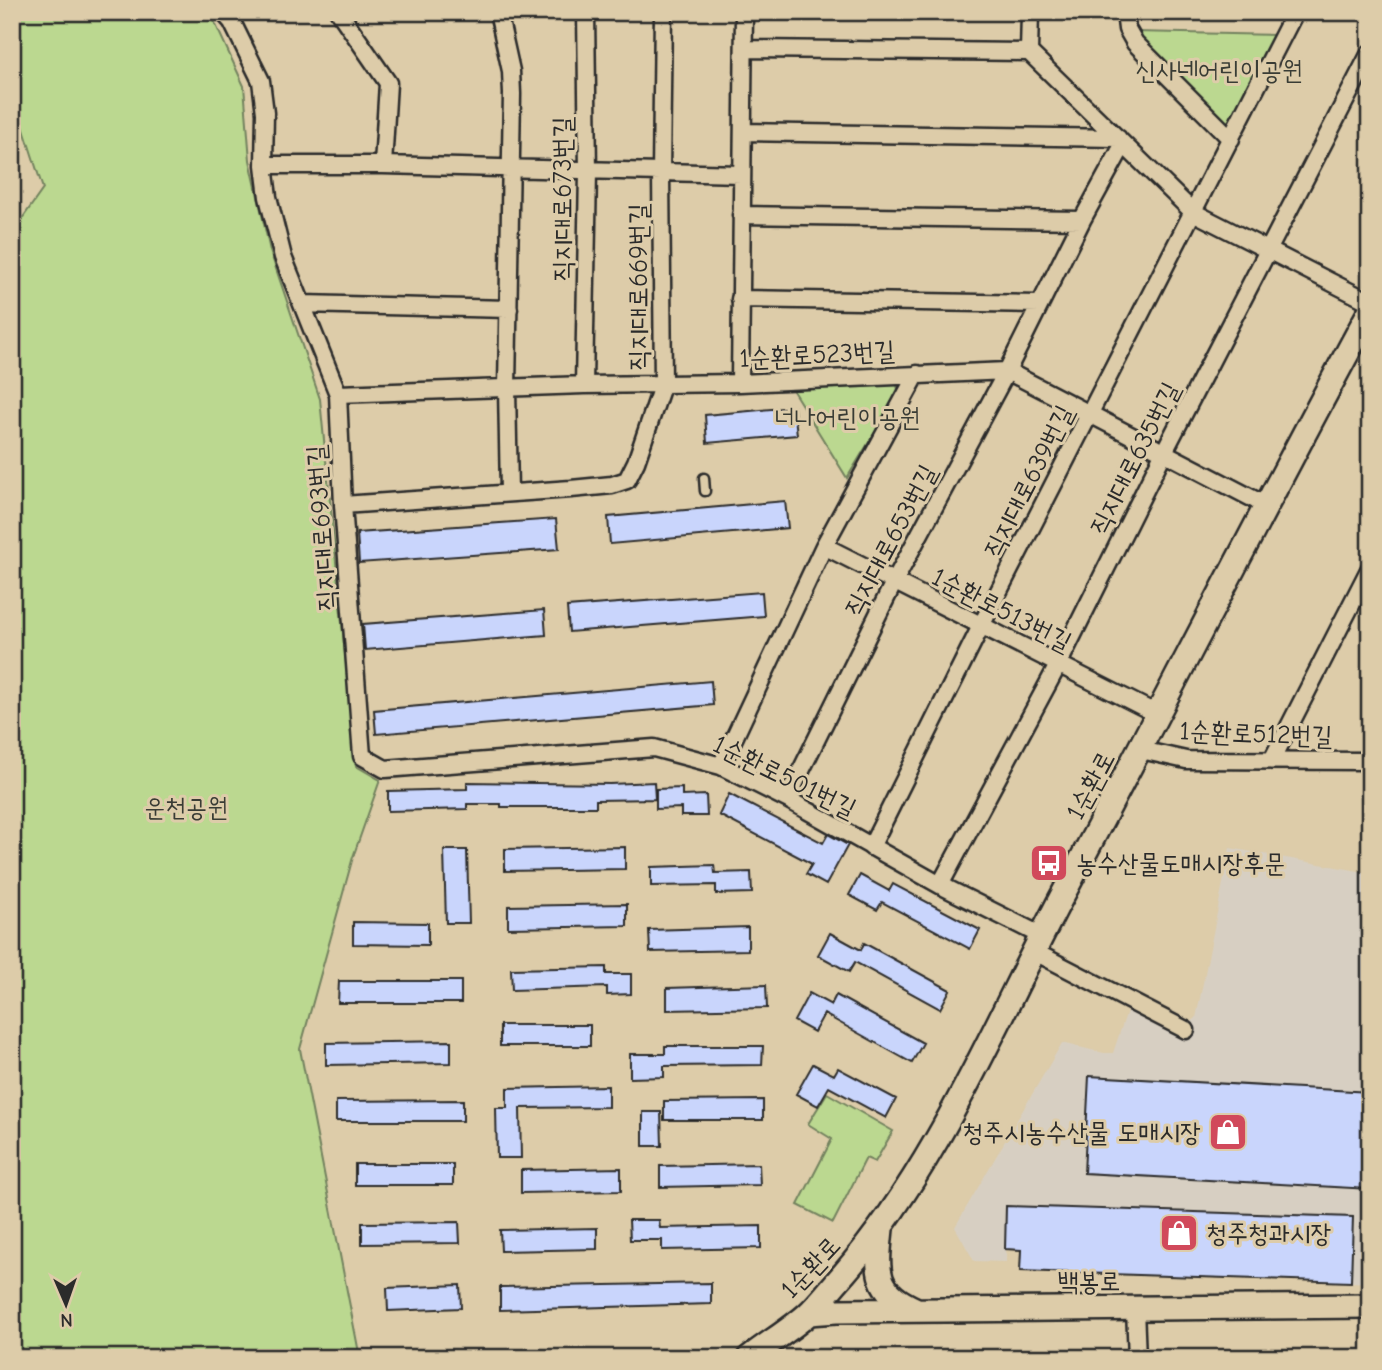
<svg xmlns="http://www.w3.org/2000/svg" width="1382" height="1370" font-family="'Comic Neue','Poor Story',sans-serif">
<rect width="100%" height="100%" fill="#ddcca9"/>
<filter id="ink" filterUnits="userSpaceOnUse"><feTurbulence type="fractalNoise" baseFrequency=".0143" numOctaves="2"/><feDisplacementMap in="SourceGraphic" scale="14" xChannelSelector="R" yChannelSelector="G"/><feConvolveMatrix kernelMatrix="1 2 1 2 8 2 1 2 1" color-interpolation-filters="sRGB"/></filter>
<g filter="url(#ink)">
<path fill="#d7cfc2" d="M 1230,848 L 1370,873 L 1370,1030 L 1365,1059 L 1370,1060 L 1370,1092 L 1090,1076 L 1084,1172 L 1370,1189 L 1370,1283 L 1351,1282 L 1352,1217 L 1007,1206 L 1006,1262 L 974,1261 L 955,1227 L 1062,1043 L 1104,1053 L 1113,1053 L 1127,1011 L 1177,1034 L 1196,1018 Z"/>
<path fill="#bbd890" stroke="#73825e" stroke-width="2" d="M 12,12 L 210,12 L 244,86 L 250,160 L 270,251 L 320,399 L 356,766 L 380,780 L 353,857 L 300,1049 L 360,1358 L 12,1358 L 12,233 L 43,189 L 12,92 Z
M 1134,32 L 1279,35 L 1232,129 Z
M 896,382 L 899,393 L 847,478 L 790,386 Z
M 827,1093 L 893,1131 L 875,1162 L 866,1158 L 833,1223 L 798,1205 L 832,1139 L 808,1124 Z"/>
<path fill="#c9d5fc" stroke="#2b2b2b" stroke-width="2" d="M 794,407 L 797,435 L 707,443 L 705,415 Z
M 785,501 L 788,528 L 610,544 L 608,517 Z
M 556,519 L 559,549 L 359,563 L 357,533 Z
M 762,592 L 764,616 L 569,632 L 567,607 Z
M 544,610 L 546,635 L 365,650 L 363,624 Z
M 711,681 L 713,705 L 376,734 L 374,710 Z
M 467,782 L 610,784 L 654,782 L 655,799 L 596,800 L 596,807 L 501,807 L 501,804 L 467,804 L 467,809 L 388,811 L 388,791 L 467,789 Z
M 682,788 L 682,796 L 706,795 L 707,816 L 681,816 L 681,808 L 656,809 L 656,789 Z
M 729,794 L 823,843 L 828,834 L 848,845 L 826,885 L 806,874 L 812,864 L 719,815 Z
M 625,847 L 625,869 L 505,871 L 505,849 Z
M 444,850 L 467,850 L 469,923 L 446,923 Z
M 714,865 L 715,873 L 751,872 L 752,893 L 716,894 L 716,885 L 651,886 L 651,867 Z
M 860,875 L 889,891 L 893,884 L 980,930 L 970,949 L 882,902 L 877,910 L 849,895 Z
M 627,904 L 627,926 L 508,928 L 508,906 Z
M 353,922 L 428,923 L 428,945 L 353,944 Z
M 748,927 L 748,950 L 650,952 L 649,930 Z
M 830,933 L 861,950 L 864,943 L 950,990 L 940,1009 L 855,962 L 849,972 L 818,955 Z
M 606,967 L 606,974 L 631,974 L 631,994 L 607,995 L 607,987 L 512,990 L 511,969 Z
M 339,981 L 461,981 L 461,1003 L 338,1003 Z
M 766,985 L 767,1008 L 667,1010 L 667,988 Z
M 809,993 L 831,1005 L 836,995 L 923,1043 L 912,1063 L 824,1014 L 814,1032 L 794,1021 Z
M 500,1025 L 590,1025 L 590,1046 L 500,1046 Z
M 451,1041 L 451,1063 L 326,1065 L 326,1043 Z
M 665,1046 L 763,1046 L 762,1065 L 664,1066 L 664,1077 L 630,1078 L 630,1054 L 665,1054 Z
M 813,1064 L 834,1075 L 838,1068 L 896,1099 L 886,1118 L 829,1087 L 818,1106 L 796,1094 Z
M 1089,1076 L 1370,1092 L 1370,1189 L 1084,1173 Z
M 608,1086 L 608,1107 L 520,1108 L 521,1158 L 497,1158 L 496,1108 L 507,1108 L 507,1088 Z
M 463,1100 L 463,1121 L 336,1121 L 336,1101 Z
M 763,1100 L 763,1120 L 664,1120 L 664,1101 Z
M 643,1112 L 661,1112 L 662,1146 L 643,1146 Z
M 355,1164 L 453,1164 L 453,1185 L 355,1185 Z
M 759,1164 L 760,1185 L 660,1187 L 660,1166 Z
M 621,1168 L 621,1191 L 521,1193 L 521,1170 Z
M 1006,1206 L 1353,1217 L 1351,1282 L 1020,1271 L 1021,1250 L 1005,1249 Z
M 629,1220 L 659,1220 L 660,1228 L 761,1226 L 761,1248 L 662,1250 L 662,1240 L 630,1240 Z
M 459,1222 L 460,1243 L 362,1244 L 362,1223 Z
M 597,1228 L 597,1249 L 501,1251 L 500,1230 Z
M 711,1283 L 711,1304 L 500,1310 L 500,1287 Z
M 460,1285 L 461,1308 L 388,1311 L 387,1288 Z"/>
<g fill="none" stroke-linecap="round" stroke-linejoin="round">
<g stroke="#2b2b2b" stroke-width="13">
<path id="lane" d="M 704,478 L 705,491"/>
</g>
<g stroke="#2b2b2b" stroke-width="21">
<path id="street" d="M 223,12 L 232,22 L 261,81 L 265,113 L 264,165 L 268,197 L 283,257 L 338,394 L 343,505 L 362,756 L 385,769 L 654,748 L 721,766 L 787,799 L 940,885 L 1042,936
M 339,12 L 388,83 L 383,165
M 498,12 L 511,71 L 512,94 L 507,388 L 509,492
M 1030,12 L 1029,52 L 1193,212 L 1370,302
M 1125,12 L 1127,29 L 1135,43 L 1231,139
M 744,49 L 1029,52
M 743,132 L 1118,138
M 264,165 L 383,165 L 741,174
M 741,215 L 1082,220
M 740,299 L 1039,304
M 302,304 L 509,309
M 740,383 L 744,12
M 584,385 L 588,172 L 586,12
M 338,394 L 584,385 L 740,383 L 1007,371 L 1265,505
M 343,505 L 571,489 L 612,485 L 627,480 L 636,462 L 663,383 L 661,173 L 663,12
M 824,546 L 1159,715
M 1141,750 L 1186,760 L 1370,761
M 1272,760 L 1370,568
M 721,766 L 824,546 L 917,374
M 787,799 L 894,582 L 1007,371 L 1082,220 L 1123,145
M 871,847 L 981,626 L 1295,12
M 940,885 L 1058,665 L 1164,452 L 1370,53
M 1033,951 L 1186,1030
M 1135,1309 L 1137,1358"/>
</g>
<g stroke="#2b2b2b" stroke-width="28">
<path id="secondary" d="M 881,1229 C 877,1269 873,1291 915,1309
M 809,1313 L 836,1311 L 1370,1306
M 749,1358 C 768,1343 790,1330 808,1314 C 820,1303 830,1289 841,1277 C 937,1167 993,1028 1060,900 C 1164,704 1264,506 1370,311"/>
</g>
<use href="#lane" stroke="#ddcca9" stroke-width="8"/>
<use href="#street" stroke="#ddcca9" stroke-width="16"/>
<use href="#secondary" stroke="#ddcca9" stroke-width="23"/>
</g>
</g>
<defs>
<g id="bus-square" transform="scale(2.0125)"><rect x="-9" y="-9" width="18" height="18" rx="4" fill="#d1495b" stroke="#ddcca9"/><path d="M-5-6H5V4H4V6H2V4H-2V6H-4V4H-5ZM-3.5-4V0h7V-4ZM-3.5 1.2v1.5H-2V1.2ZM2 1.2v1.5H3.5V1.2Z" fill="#fff"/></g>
<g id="shop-square" transform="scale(2.0125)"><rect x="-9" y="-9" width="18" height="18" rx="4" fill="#d1495b" stroke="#ddcca9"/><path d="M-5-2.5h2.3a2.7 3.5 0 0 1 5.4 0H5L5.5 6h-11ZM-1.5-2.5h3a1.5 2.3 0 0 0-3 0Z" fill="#fff"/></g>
</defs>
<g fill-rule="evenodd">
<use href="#bus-square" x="1049" y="863"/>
<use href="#shop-square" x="1228" y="1132"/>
<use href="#shop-square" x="1179" y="1233"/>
</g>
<g text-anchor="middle" stroke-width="6" stroke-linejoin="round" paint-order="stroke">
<g font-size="26" fill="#393c35" stroke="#ddcca9">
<text x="1219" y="79">신사네어린이공원</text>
<text x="847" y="426">너나어린이공원</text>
<text x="186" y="816">운천공원</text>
</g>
<g font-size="26" fill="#2b2b2b" stroke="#ddcca9">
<text transform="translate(562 199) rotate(-90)" y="9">직지대로673번길</text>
<text transform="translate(638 287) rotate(-90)" y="9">직지대로669번길</text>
<text transform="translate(817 354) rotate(-3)" y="9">1순환로523번길</text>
<text transform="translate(1134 458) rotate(-63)" y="9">직지대로635번길</text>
<text transform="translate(1028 481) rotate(-63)" y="9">직지대로639번길</text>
<text transform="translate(321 528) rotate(-94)" y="9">직지대로693번길</text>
<text transform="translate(890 540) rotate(-62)" y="9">직지대로653번길</text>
<text transform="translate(1002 609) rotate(27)" y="9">1순환로513번길</text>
<text transform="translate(1256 733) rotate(2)" y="9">1순환로512번길</text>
<text transform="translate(785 776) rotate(26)" y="9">1순환로501번길</text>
<text transform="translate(1090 785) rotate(-62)" y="9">1순환로</text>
<text transform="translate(810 1267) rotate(-47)" y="9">1순환로</text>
<text x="1089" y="1290">백봉로</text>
</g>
<g font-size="26" fill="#2b2b2b" stroke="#ddcca9" text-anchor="start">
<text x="1076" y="872">농수산물도매시장후문</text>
<text x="1201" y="1141" text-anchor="end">청주시농수산물 도매시장</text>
<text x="1206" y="1242">청주청과시장</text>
</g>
</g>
<rect width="1382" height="1370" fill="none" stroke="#ddcca9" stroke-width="42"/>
<rect x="21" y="21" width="1340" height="1328" fill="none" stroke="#2b2b2b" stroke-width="2.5" filter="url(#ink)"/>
<g transform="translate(66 1304) rotate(178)" stroke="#ddcca9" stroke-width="5" paint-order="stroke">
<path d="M0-5L12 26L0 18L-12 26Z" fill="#2b2b2b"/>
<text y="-10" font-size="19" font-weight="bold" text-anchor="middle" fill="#2b2b2b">N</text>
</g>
</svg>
